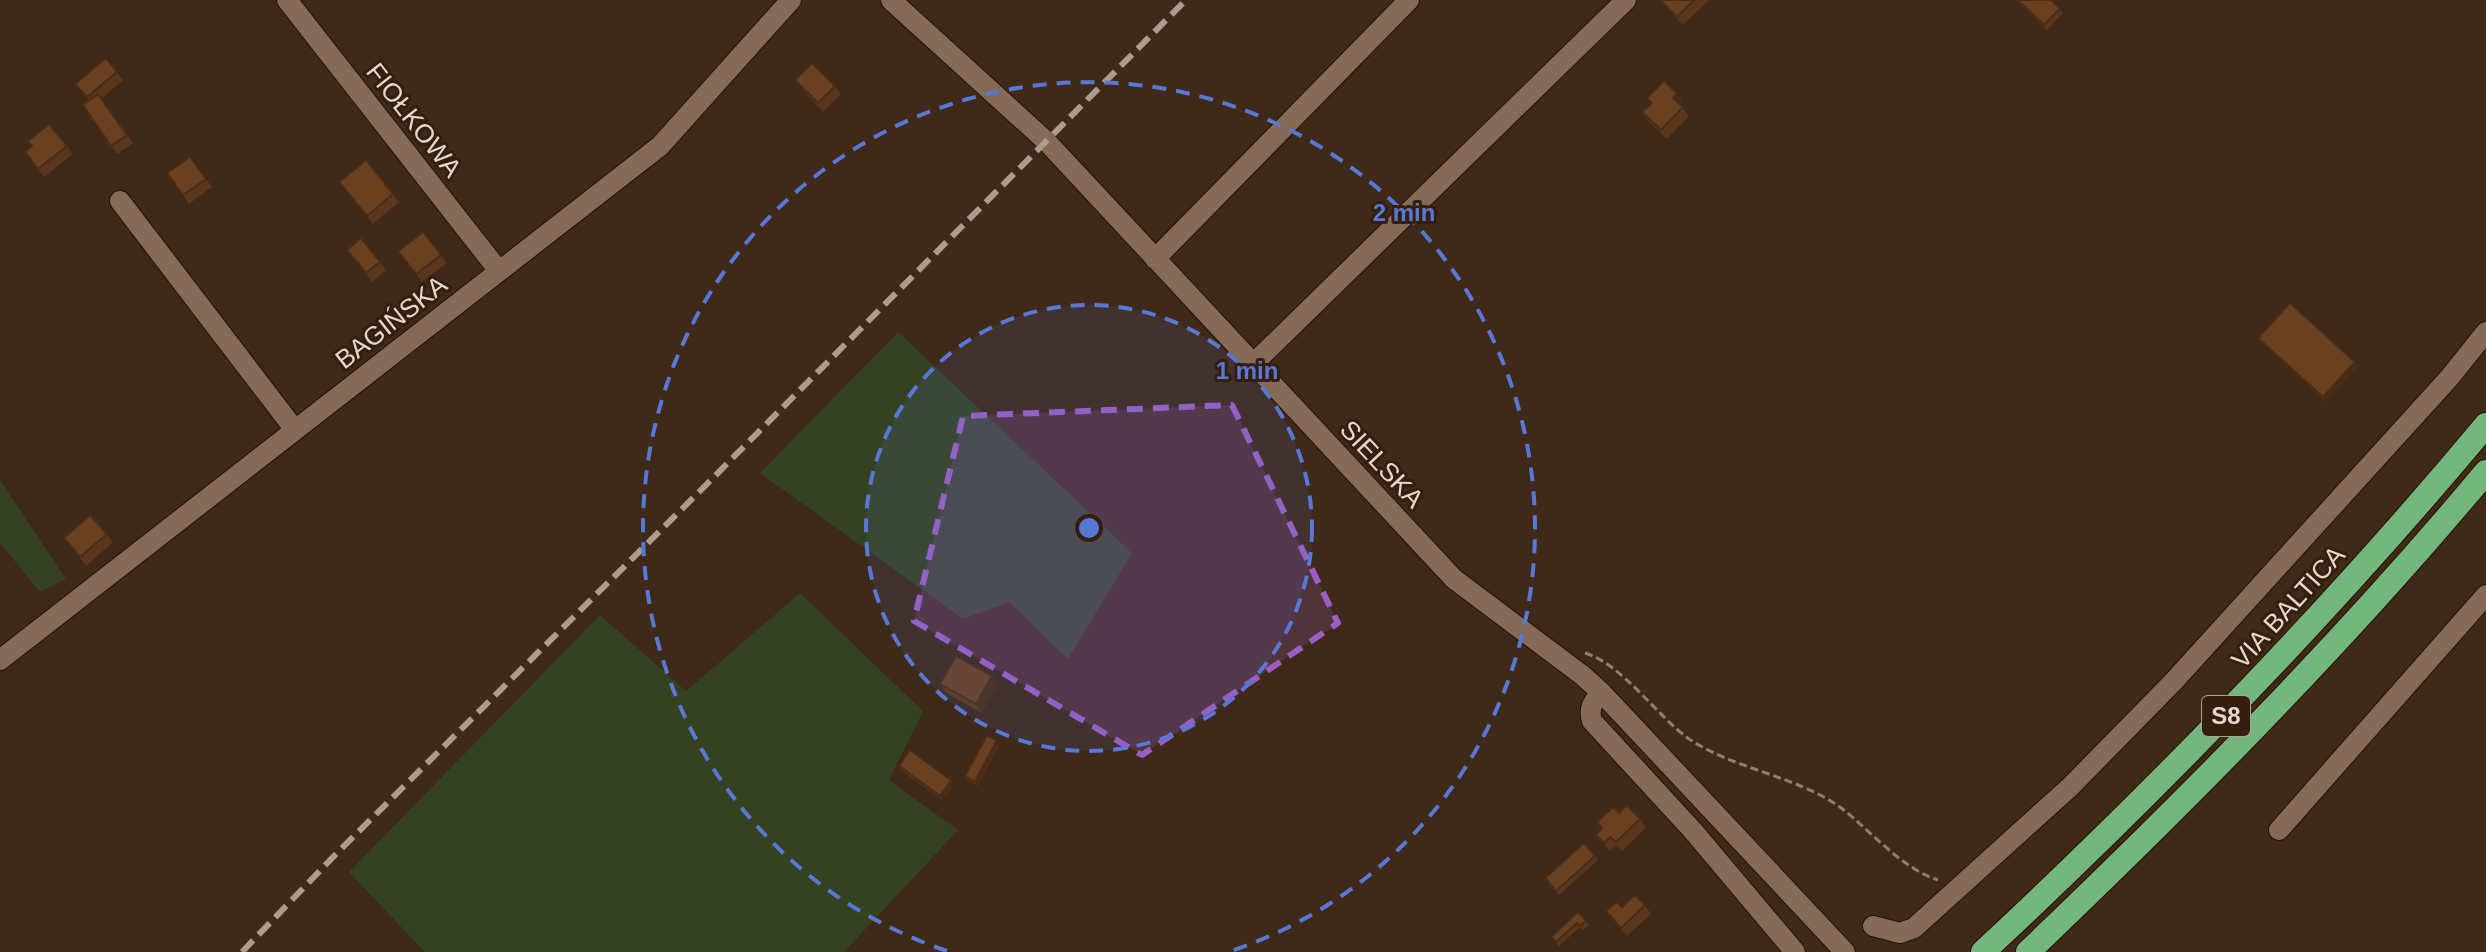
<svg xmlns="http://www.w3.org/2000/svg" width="2486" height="952" font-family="Arial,sans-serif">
<rect width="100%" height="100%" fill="#3f2918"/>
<path fill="#354222" d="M 898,332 L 1132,553 L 1068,659 L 1009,602 L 963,619 L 760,473 Z
M 0,480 L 66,579 L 40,592 L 0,543 Z
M 800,593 L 923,711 L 889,780 L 958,830 L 844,952 L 425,952 L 349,872 L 600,615 L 686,691 Z"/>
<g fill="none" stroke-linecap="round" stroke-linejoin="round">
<g stroke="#251102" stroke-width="22">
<path id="minor" d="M 287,0 L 499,271
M 891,0 L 1047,142 L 1454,579 L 1582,675 L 1601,692 L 1845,952
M 120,201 L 295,430
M 1155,259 L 1409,0
M 1253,364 L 1626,0
M 0,660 L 660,146 L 791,0
M 1601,692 C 1593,702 1588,708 1592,721 L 1694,832 L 1795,952
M 2279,830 L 2486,595
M 1873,926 L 1900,933 L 1914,928 L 2070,787 L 2174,681 L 2450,377 L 2486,332"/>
</g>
<g stroke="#251102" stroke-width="26">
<path id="highway" d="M 1983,952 C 2161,786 2330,612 2486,425
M 2028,952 C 2188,799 2344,642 2486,472"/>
</g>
<path stroke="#917e71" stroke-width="3" stroke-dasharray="8 4" stroke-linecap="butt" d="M 1585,653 C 1622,664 1657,716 1689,739 C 1734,769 1796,776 1840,807 C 1870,830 1902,869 1938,880"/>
<use href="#minor" stroke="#846a57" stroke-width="20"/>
<use href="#highway" stroke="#73b77e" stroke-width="24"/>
<path stroke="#ac9b8f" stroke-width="6" stroke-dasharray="16 8" stroke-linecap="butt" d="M 242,952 L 335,855 L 700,491 L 1186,0"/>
</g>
<path fill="#5a371c" d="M 1659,0 L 1709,0 L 1683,25 Z
M 2016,0 L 2051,0 L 2063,13 L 2047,30 Z
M 117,72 L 123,80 L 101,99 L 133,143 L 117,154 L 83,105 L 89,101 L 75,84 Z
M 795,80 L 835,86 L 841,94 L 823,112 L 801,88 Z
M 1647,98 L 1683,102 L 1680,105 L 1689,116 L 1667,139 L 1648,121 L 1642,112 L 1651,104 Z
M 67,146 L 73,154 L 44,177 L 25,152 Z
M 190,157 L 212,187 L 189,204 L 167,173 Z
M 339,182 L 393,194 L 399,202 L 373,224 Z
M 423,232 L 447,263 L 422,282 L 398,251 Z
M 347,250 L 380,262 L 386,270 L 372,282 Z
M 2258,338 L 2358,366 L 2326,402 L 2261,342 Z
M 107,534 L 113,542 L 86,566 L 64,538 Z
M 992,676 L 998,685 L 982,713 L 946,693 L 940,684 Z
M 1000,744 L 978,786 L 968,780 L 965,776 Z
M 899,766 L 954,784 L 942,800 L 901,770 Z
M 1619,813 L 1640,819 L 1646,828 L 1622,851 L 1616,845 L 1610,851 L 1596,835 L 1601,829 L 1597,822 Z
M 1595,856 L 1598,860 L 1559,895 L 1545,878 Z
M 1645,905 L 1651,914 L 1627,936 L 1606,911 L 1622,907 Z
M 1578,912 L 1589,925 L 1582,930 L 1580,927 L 1559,946 L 1551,937 Z"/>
<path fill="#4a2d16" d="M 1677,93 L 1683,102 L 1678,106 L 1673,98 Z
M 2355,362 L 2358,366 L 2326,402 L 2323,397 Z
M 992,676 L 998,685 L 982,713 L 976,704 Z
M 997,740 L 1000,744 L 978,786 L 975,782 Z
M 951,780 L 954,784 L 942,800 L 940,796 Z"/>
<path fill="#694020" stroke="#4a2d16" stroke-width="2" d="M 1660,0 L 1694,0 L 1677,17 Z
M 2018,0 L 2051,0 L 2060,9 L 2044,25 Z
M 106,58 L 117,72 L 87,97 L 75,84 Z
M 812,63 L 835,86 L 818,103 L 795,80 Z
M 1664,81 L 1677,93 L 1673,98 L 1683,107 L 1661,130 L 1642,112 L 1652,103 L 1647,98 Z
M 98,94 L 127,135 L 111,146 L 83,105 Z
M 49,124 L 67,146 L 38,169 L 25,152 L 32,146 L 28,141 Z
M 190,157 L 206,179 L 183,195 L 167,173 Z
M 366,160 L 393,194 L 367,216 L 339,182 Z
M 423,232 L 441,255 L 416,274 L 398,251 Z
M 361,238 L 380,262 L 366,273 L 347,250 Z
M 2290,303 L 2355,362 L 2323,397 L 2258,338 Z
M 90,515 L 107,534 L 80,557 L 64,538 Z
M 956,656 L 992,676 L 976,704 L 940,684 Z
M 987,735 L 997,740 L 975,782 L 965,776 Z
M 910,750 L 951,780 L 940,796 L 899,766 Z
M 1627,805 L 1640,819 L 1616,842 L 1610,837 L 1604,843 L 1596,835 L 1602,828 L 1597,822 L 1613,807 L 1619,813 Z
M 1584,843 L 1595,856 L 1556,891 L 1545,878 Z
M 1635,895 L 1645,905 L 1621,928 L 1606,911 L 1617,902 L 1622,907 Z
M 1578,912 L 1586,920 L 1580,926 L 1577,923 L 1556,942 L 1551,937 Z"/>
<path fill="#9b5fc3" fill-opacity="0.2" stroke="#9b5fc3" stroke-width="6" stroke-dasharray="16 10" stroke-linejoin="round" d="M 1232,405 L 1338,623 L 1142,755 L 914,621 L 963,416 Z"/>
<circle cx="1089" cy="528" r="223" fill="#5977d5" fill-opacity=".12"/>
<g fill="none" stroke="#5977d5" stroke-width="4" stroke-dasharray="14 10">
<circle cx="1089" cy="528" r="223"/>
<path d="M947 951A446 446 0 1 1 1231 951"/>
</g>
<g text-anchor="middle" stroke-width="6" stroke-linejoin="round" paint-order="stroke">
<rect fill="#341f0f" stroke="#b1a094" stroke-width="2" x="2202" y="696" width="48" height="40" rx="6"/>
<g font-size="24" font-weight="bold" fill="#e6d7cd">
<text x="2226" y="724">S8</text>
</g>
<g font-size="26" fill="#e6d7cd" stroke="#341f0f">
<text transform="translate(414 120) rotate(52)" y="9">FIOŁKOWA</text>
<text transform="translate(391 322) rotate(-38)" y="9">BAGIŃSKA</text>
<text transform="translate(1382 464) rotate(47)" y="9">SIELSKA</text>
<text transform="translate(2288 607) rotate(-48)" y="9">VIA BALTICA</text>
</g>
</g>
<circle cx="1089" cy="528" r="12" fill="#5977d5" stroke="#341f0f" stroke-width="4"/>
<g font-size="24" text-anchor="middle" font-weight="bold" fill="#5977d5" stroke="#341f0f" stroke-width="6" stroke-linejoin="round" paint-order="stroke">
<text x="1404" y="221">2 min</text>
<text x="1247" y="379">1 min</text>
</g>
</svg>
